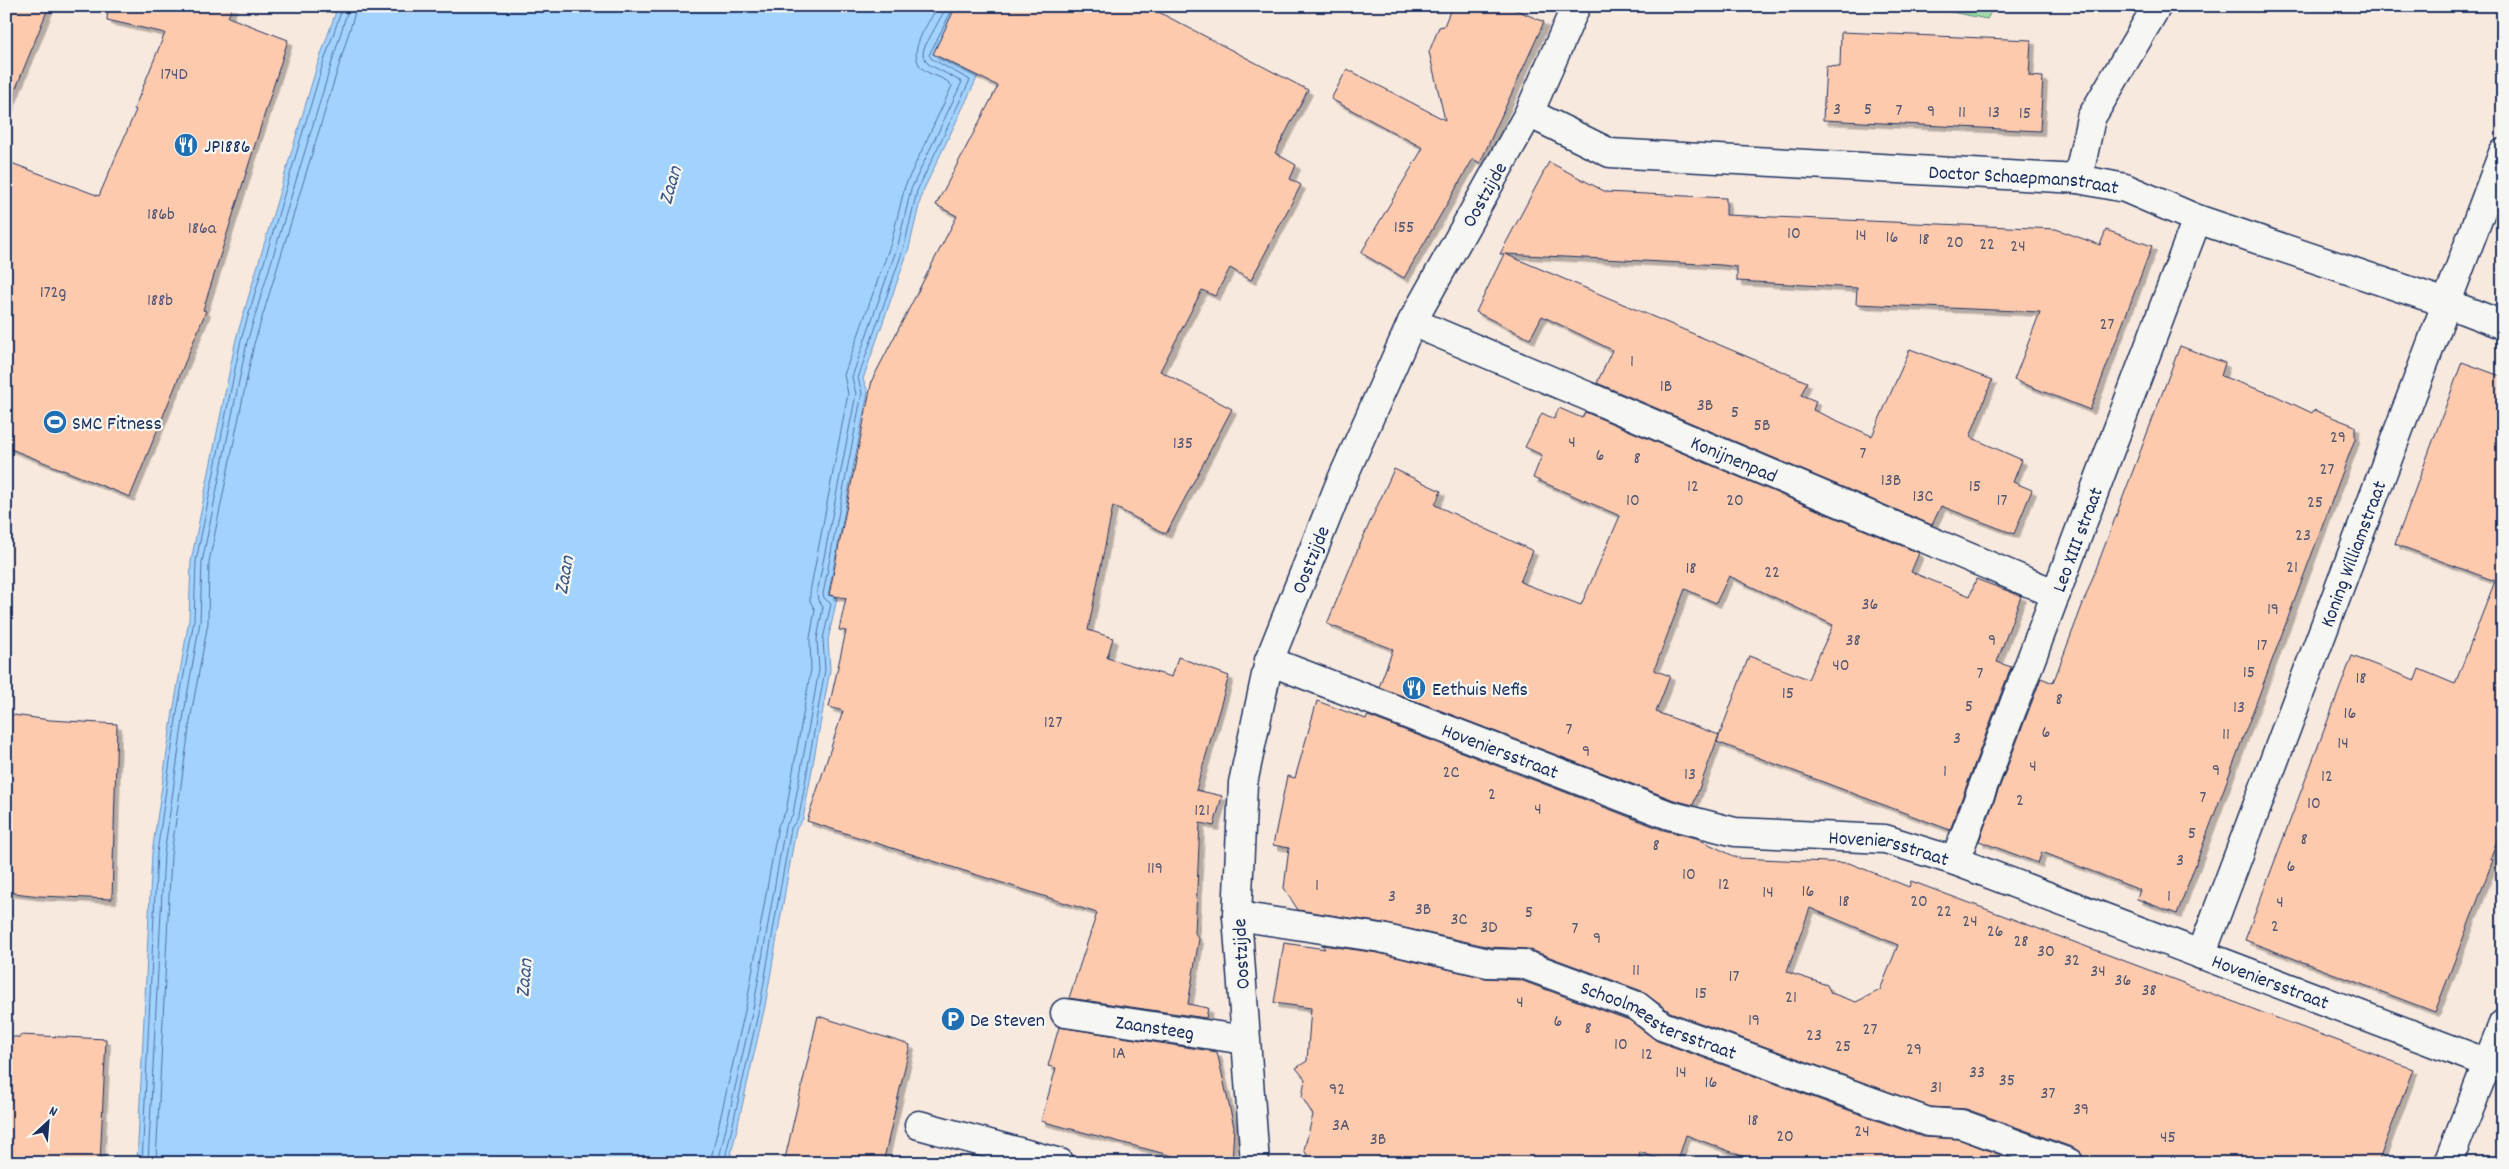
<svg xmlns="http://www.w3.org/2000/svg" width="2509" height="1169" font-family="Dekko,sans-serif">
<defs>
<filter id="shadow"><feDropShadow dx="4.5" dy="4.5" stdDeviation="0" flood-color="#0004"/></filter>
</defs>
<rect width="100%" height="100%" fill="#f8e9de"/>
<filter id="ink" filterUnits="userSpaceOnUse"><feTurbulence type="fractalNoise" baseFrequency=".02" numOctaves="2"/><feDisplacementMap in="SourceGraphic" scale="10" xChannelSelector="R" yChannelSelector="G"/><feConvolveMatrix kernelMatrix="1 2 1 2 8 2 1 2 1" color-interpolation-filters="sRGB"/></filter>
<g filter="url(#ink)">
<path fill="#9ddda6" stroke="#5c8682" d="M 1921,6 L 1994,6 L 1987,19 Z"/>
<path fill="#a2d3ff" stroke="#6c91bf" d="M 338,6 L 959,6 L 978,76 L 922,193 L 909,248 L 863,379 L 868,392 L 828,595 L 837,598 L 828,640 L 830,670 L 803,819 L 796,829 L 765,1006 L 729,1163 L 137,1163 L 152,853 L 173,712 L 189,620 L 191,561 L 236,339 L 317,66 Z"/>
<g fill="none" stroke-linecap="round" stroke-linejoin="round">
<path stroke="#51719e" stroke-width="1" d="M 142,1163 L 157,853 L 177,712 L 194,621 L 196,561 L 241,340 L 322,67 L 343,6
M 148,1163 L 164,854 L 184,713 L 200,622 L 202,562 L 247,342 L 349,6
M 156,1163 L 171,855 L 191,715 L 208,623 L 209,562 L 254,344 L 357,6
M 710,1163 L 747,1002 L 778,826 L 786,811 L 811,669 L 810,638 L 815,610 L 810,601 L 810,592 L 848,394 L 844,375 L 891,243 L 905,186 L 952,86 C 948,80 936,76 929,73 C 900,58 928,25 938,6
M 718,1163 L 754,1004 L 785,827 L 793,814 L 819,670 L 817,639 L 823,607 L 818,600 L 817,593 L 856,394 L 852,377 L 898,245 L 911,189 L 962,82 L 928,64 L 923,55 L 924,48 L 947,6
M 724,1163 L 760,1005 L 791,828 L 799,817 L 825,670 L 823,639 L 831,604 L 824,598 L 823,594 L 862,393 L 858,378 L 904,247 L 917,191 L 970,80 L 932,59 L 929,55 L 954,6"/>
</g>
<path fill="#fecaae" stroke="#1b2f5e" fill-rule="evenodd" filter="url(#shadow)" d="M 6,6 L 49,6 L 8,108 L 6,107 Z
M 108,6 L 233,6 L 228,17 L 288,40 L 203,310 L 206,311 L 130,497 L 6,447 L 6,161 L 99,196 L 136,110 L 134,109 L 165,33 L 107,20 Z
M 956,6 L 1147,6 L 1308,90 L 1275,153 L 1296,165 L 1290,179 L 1301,185 L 1251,280 L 1230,268 L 1215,296 L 1202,290 L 1160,371 L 1232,409 L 1166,534 L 1113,506 L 1088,630 L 1113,638 L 1107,658 L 1172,677 L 1178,657 L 1229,676 L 1196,790 L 1222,796 L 1214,826 L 1200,823 L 1195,933 L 1199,939 L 1188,1004 L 1208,1008 L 1206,1018 L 1069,998 L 1097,913 L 807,821 L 843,711 L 829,707 L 846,631 L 839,630 L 846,598 L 829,595 L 872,380 L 957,216 L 936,205 L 998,86 L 933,54 Z
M 1452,6 L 1507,6 L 1544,22 L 1480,163 L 1473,159 L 1404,278 L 1361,253 L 1423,148 L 1331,99 L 1347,69 L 1445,120 L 1429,52 L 1439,27 L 1444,26 Z
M 1841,32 L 2031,40 L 2029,76 L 2043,77 L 2040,131 L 1823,120 L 1826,66 L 1840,67 Z
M 1549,162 L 1606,192 L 1726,198 L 1726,215 L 2056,229 L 2100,245 L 2106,230 L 2152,246 L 2090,410 L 2014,380 L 2040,312 L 1856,304 L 1857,288 L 1737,281 L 1737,267 L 1721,265 L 1505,254 L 1807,382 L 1801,395 L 1816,401 L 1813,410 L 1872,436 L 1910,349 L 1992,380 L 1970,437 L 2022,460 L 2013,482 L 2032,490 L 2014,534 L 1941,506 L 1932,525 L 1597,383 L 1612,350 L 1542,316 L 1530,339 L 1476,312 L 1504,254 L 1500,254 Z
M 2180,346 L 2225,363 L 2221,376 L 2274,395 L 2312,413 L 2314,410 L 2355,426 L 2355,439 L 2177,914 L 2137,899 L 2140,890 L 2042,852 L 2038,863 L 1979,841 L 2041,678 L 2053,683 Z
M 2462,362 L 2503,377 L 2503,825 L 2490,859 L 2493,860 L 2435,1012 L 2245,940 L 2352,656 L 2415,680 L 2419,669 L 2455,684 L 2495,581 L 2395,544 Z
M 1559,408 L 1582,418 L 1585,412 L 1919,553 L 1911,572 L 1970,596 L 1976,579 L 2021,596 L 1997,662 L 2011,667 L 1950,830 L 1717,742 L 1749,656 L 1808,679 L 1833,625 L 1729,576 L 1716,603 L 1685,589 L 1654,670 L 1670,676 L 1656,712 L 1719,735 L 1693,805 L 1674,800 L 1379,687 L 1393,649 L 1327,624 L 1357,551 L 1394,469 L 1441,491 L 1435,505 L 1533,551 L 1520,582 L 1581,605 L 1620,516 L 1533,478 L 1542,455 L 1525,447 L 1542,413 L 1554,419 Z
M 1317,701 L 1366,719 L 1368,716 L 1663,830 L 1696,838 L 1738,858 L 1849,863 L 1909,887 L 1911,881 L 2413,1069 L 2378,1163 L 2084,1163 L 2081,1153 L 2074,1148 L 1966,1109 L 1931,1107 L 1670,1012 L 1642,991 L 1528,949 L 1490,947 L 1383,923 L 1298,910 L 1284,888 L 1289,848 L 1273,845 L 1287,776 L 1295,778 ZM 1810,908 L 1898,945 L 1880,990 L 1856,1002 L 1831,993 L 1827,985 L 1787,972 Z
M 6,714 L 50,720 L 117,724 L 112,899 L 39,896 L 6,892 Z
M 1284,943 L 1325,949 L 1322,945 L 1378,953 L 1485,978 L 1520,980 L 1629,1020 L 1657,1041 L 1923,1137 L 1958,1139 L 2022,1163 L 1761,1163 L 1686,1135 L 1677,1163 L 1670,1163 L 1640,1152 L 1638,1163 L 1312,1163 L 1304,1150 L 1313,1115 L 1302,1097 L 1305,1079 L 1296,1068 L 1307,1061 L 1311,1008 L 1274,1003 Z
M 818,1016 L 910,1045 L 883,1163 L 784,1163 Z
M 1059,1027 L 1217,1052 L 1234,1127 L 1232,1163 L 1199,1163 L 1041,1121 L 1056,1068 L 1048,1066 Z
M 20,1035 L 106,1039 L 100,1163 L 6,1163 L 6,1037 L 20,1037 Z"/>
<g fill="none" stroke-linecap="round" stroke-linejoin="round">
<g stroke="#1b2f5e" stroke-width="31">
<g id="minor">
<path id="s1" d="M 1529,113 L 1610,153 L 2078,179 L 2125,188 L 2197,219 L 2446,303 L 2503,325"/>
<path d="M 2078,179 L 2091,118 L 2157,6"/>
<path id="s2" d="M 1412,322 L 2056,594"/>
<path id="s3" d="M 1269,661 L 1669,815 L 1735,832 L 1885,839 L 1955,861 L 2503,1069"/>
<path id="s4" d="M 1955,861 L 2197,219"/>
<path id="s5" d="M 1237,916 L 1381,938 L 1488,963 L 1523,964 L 1637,1006 L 1662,1026 L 1928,1122 L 1961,1124 L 2069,1163"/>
<path id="s6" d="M 2201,955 L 2503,153"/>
<path id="s7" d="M 1065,1013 L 1245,1040"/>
<path d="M 919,1125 L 1060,1163"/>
<path id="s8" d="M 1255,1163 L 1237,916 L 1243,783 L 1269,661 L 1339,486 L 1412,322 L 1529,113 L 1576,6"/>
<path d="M 2448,1163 L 2503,1024"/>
</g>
</g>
<use href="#minor" stroke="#f6f6f2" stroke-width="28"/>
</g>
</g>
<defs>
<g id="restaurant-disc" transform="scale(1.25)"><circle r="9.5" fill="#1f6fb2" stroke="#f6f6f2"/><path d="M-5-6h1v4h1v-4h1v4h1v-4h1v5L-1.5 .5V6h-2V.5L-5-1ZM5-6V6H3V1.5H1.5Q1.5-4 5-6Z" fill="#fff"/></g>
<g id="stadium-disc" transform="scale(1.25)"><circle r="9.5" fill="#1f6fb2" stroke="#f6f6f2"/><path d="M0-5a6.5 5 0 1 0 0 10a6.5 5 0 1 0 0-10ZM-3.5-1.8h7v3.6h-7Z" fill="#fff"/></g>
<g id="parking-disc" transform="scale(1.25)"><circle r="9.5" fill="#1f6fb2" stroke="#f6f6f2"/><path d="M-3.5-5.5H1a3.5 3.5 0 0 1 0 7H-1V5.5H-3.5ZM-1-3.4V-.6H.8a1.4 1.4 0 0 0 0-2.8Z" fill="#fff"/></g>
</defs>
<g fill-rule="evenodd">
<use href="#restaurant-disc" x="186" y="145"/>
<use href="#stadium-disc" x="55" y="422"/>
<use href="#restaurant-disc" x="1414" y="688"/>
<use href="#parking-disc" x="953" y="1019"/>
</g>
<g text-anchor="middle" stroke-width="4.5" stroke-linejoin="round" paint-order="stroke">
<g font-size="18" fill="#545672">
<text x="174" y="79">174D</text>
<text x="1837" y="114">3</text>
<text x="1868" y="114">5</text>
<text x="1899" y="115">7</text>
<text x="1931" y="116">9</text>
<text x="1962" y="117">11</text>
<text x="1994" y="117">13</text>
<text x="2025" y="118">15</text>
<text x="161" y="219">186b</text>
<text x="1404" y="232">155</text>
<text x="202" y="233">186a</text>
<text x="1794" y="238">10</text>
<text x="1861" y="240">14</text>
<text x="1892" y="242">16</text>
<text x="1924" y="244">18</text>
<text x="1955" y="247">20</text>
<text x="1987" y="249">22</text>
<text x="2018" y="251">24</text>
<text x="53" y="297">172g</text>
<text x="160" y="305">188b</text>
<text x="2107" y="329">27</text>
<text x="1632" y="366">1</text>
<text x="1666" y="391">1B</text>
<text x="1705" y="410">3B</text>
<text x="1735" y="417">5</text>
<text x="1762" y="430">5B</text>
<text x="2338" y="442">29</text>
<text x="1572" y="447">4</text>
<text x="1183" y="448">135</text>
<text x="1863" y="458">7</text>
<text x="1600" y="460">6</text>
<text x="1637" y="463">8</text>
<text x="2327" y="474">27</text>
<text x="1891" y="485">13B</text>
<text x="1693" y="491">12</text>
<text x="1975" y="491">15</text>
<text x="1923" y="501">13C</text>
<text x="1633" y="505">10</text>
<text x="1735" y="505">20</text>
<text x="2002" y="505">17</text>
<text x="2315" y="507">25</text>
<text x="2303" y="540">23</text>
<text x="2292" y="572">21</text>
<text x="1691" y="573">18</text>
<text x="1772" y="577">22</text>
<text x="1870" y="609">36</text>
<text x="2273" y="614">19</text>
<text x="1853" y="645">38</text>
<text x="1992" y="645">9</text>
<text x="2262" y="650">17</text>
<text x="1841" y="670">40</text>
<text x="2249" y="677">15</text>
<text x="1980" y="678">7</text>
<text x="2361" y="683">18</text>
<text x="1788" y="698">15</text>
<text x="2059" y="704">8</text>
<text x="1969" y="711">5</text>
<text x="2239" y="712">13</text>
<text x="2350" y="718">16</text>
<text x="1053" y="727">127</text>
<text x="1569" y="734">7</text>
<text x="2046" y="737">6</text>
<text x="2226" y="739">11</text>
<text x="1957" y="743">3</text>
<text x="2343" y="748">14</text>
<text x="1586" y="756">9</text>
<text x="2033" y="771">4</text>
<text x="2216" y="775">9</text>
<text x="1945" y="776">1</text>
<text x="1451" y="777">2C</text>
<text x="1690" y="779">13</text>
<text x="2327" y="781">12</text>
<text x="1492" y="799">2</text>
<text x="2203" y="802">7</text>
<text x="2020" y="805">2</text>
<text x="2314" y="808">10</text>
<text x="1538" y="814">4</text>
<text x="1202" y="815">121</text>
<text x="2192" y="838">5</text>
<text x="2304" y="844">8</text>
<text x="1656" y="850">8</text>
<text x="2180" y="865">3</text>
<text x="2291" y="871">6</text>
<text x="1155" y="873">119</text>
<text x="1689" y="879">10</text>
<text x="1724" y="889">12</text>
<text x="1317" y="890">1</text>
<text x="1808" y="896">16</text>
<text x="1768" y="897">14</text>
<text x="1392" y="901">3</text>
<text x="2169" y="901">1</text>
<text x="1844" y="906">18</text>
<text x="1919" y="906">20</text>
<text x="2280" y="907">4</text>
<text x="1423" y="914">3B</text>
<text x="1944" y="916">22</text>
<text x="1529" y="917">5</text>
<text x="1459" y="924">3C</text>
<text x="1970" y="926">24</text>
<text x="2275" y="931">2</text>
<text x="1489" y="932">3D</text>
<text x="1575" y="933">7</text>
<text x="1995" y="936">26</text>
<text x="1597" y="943">9</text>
<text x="2021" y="946">28</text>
<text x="2046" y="956">30</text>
<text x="2072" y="965">32</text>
<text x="1636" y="975">11</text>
<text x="2098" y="976">34</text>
<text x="1734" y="981">17</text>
<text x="2123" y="985">36</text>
<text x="2149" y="995">38</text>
<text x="1701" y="998">15</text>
<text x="1791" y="1002">21</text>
<text x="1520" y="1007">4</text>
<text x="1754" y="1025">19</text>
<text x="1558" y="1026">6</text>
<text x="1588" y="1033">8</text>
<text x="1870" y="1034">27</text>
<text x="1814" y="1040">23</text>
<text x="1621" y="1049">10</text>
<text x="1843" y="1051">25</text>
<text x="1914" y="1054">29</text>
<text x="1119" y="1058">1A</text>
<text x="1647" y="1059">12</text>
<text x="1681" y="1077">14</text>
<text x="1977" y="1077">33</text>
<text x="2007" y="1085">35</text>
<text x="1711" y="1087">16</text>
<text x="1936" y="1092">31</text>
<text x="1337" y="1094">92</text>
<text x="2048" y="1098">37</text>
<text x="2081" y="1114">39</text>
<text x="1753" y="1125">18</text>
<text x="1341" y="1130">3A</text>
<text x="1862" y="1136">24</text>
<text x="1785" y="1141">20</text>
<text x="2168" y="1142">45</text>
<text x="1378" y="1144">3B</text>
</g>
<g font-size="20" fill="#1b2f5e" stroke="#f6f6f2" text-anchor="start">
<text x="204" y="152">JP1886</text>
<text x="72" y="429">SMC Fitness</text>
<text x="1432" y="695">Eethuis Nefis</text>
<text x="970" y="1026">De Steven</text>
</g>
<g font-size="20" fill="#1b2f5e" stroke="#f6f6f2">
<text dy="7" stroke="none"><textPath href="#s1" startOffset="505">Doctor Schaepmanstraat</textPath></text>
<text dy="7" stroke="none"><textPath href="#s8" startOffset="1020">Oostzijde</textPath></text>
<text dy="7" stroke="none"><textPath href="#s2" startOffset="350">Konijnenpad</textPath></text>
<text dy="7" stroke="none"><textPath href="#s4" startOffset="344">Leo XIII straat</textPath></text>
<text dy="7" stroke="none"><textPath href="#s6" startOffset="429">Koning Williamstraat</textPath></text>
<text dy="7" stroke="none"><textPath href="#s8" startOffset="615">Oostzijde</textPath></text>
<text dy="7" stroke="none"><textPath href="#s3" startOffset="248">Hoveniersstraat</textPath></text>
<text dy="7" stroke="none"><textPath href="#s3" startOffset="652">Hoveniersstraat</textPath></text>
<text transform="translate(1240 954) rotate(-93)" y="7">Oostzijde</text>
<text dy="7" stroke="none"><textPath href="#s3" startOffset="1058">Hoveniersstraat</textPath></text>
<text dy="7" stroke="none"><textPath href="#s5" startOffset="438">Schoolmeestersstraat</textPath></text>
<text dy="7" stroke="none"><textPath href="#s7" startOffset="91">Zaansteeg</textPath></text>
</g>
<g font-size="21" font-style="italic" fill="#3d5886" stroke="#f6f6f2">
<text transform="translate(669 185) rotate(-74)" y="7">Zaan</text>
<text transform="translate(563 575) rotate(-80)" y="7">Zaan</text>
<text transform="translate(523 978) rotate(-85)" y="7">Zaan</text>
</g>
</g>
<rect width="2509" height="1169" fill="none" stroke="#f6f6f2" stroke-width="25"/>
<rect x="12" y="12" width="2484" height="1144" fill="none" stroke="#1b2f5e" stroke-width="2" filter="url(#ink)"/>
<g transform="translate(48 1122) rotate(26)" stroke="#f6f6f2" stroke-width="4" paint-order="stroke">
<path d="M0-4L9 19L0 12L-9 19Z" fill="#1b2f5e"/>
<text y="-8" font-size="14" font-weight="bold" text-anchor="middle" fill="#1b2f5e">N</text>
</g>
</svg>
